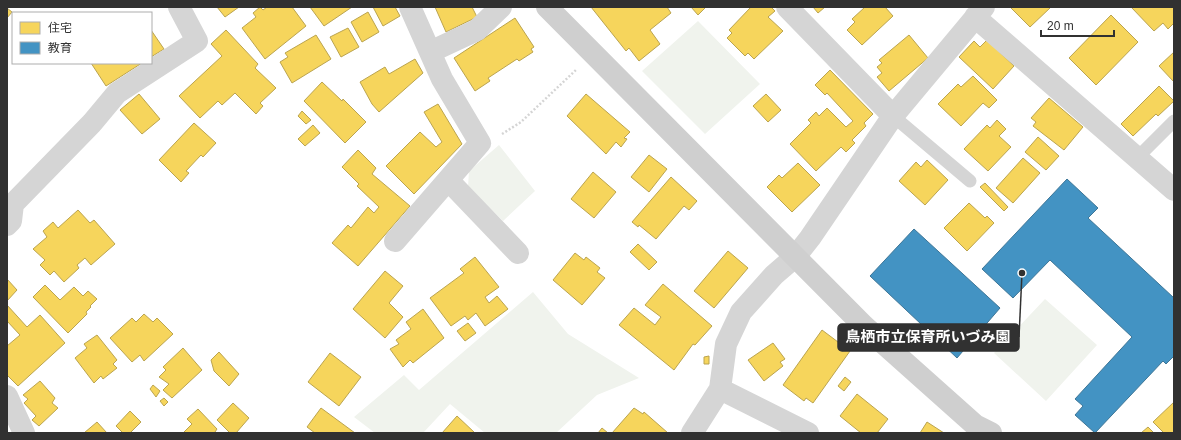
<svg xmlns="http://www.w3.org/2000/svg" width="1181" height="440" font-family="Arial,'Noto Sans JP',sans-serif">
<rect width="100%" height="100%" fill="#fff"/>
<path fill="#f0f3ed" d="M 698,21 L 760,84 L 705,134 L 642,71 Z
M 499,145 L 535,191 L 503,221 L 468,187 L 469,171 Z
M 533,292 L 568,334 L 639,378 L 597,395 L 556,433 L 485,433 L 450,404 L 423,433 L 375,433 L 354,417 L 404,375 L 419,390 Z
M 1045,299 L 1097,345 L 1046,401 L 994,353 Z"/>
<path fill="#f6d55c" stroke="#bba44f" d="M 217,7 L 239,7 L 225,17 Z
M 260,7 L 263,10 L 267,7 L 292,7 L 306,26 L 265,59 L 242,28 L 256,17 L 253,13 Z
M 310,7 L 352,7 L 324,26 Z
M 373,7 L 395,7 L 400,16 L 383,26 Z
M 435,7 L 472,7 L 477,17 L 446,32 Z
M 591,7 L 667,7 L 671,13 L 650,30 L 660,44 L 639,61 L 629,48 L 626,51 Z
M 691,7 L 706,7 L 698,15 Z
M 751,7 L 771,7 L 775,11 L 768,17 L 783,31 L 754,59 L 748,53 L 745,56 L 727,38 L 732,33 L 729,30 Z
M 813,7 L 825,7 L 818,13 Z
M 865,7 L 885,7 L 893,16 L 862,45 L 847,30 L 855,22 L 852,19 Z
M 1010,7 L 1051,7 L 1030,27 Z
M 1131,7 L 1174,7 L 1174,23 L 1168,29 L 1163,23 L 1154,31 Z
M 7,8 L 12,12 L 7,18 Z
M 368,12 L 379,32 L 362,42 L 351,22 Z
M 1111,15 L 1138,42 L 1096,85 L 1069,58 Z
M 515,18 L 534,47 L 531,49 L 533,52 L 519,61 L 517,59 L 488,78 L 490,81 L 475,91 L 454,58 Z
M 348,28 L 359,47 L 341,57 L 330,37 Z
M 151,30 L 164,49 L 151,57 Z
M 226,30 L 258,64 L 255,68 L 276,88 L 260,103 L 263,106 L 256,114 L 235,93 L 222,105 L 218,101 L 200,118 L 179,96 L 222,56 L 211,44 Z
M 316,35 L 331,59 L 292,83 L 280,62 L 288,57 L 285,53 Z
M 909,35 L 928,58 L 889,91 L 877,77 L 882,73 L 877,67 L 882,63 L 879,60 Z
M 987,40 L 1014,66 L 993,89 L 959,57 L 974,41 L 980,47 Z
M 1174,52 L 1174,82 L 1159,66 Z
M 415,59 L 423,73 L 379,112 L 372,104 L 360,82 L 385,67 L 389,74 Z
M 91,63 L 142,63 L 106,86 Z
M 830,70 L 873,114 L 864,123 L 866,126 L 852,140 L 855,143 L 846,152 L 841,147 L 816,171 L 790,144 L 811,123 L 808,120 L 816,112 L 819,116 L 827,108 L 846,127 L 853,121 L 827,93 L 825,95 L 815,85 Z
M 973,76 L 997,100 L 989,108 L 983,103 L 961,126 L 938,104 L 958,84 L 961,87 Z
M 322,82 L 342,101 L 343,99 L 366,122 L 345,143 L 304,101 Z
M 1159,86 L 1174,101 L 1158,116 L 1156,114 L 1133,136 L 1121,124 Z
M 139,94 L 160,119 L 142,134 L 120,110 Z
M 586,94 L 630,132 L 624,138 L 627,139 L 621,147 L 616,142 L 606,154 L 567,116 Z
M 766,94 L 781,110 L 768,122 L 753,106 Z
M 1049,98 L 1083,127 L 1064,150 L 1033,126 L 1036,122 L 1031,118 Z
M 438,104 L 462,144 L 414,194 L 386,166 L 420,132 L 436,147 L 442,142 L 424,112 Z
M 302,111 L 311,120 L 306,124 L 298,116 Z
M 997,120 L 1006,129 L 999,136 L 1011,147 L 988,171 L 964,149 L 987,125 L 990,128 Z
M 194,123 L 216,143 L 203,157 L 201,155 L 186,171 L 189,173 L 181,182 L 159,160 Z
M 313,125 L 320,133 L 305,146 L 298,139 Z
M 1038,137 L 1059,156 L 1046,170 L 1025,152 Z
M 358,150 L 376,168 L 372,174 L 410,206 L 358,266 L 332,243 L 348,225 L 351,228 L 368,207 L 374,213 L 379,207 L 357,186 L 359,184 L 342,167 Z
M 649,155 L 667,169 L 649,192 L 631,177 Z
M 1023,158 L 1040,173 L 1013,203 L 996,188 Z
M 927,160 L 948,180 L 925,205 L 899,181 L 916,162 L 921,167 Z
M 798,163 L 820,185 L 792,212 L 767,187 L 779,175 L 782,178 Z
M 593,172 L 616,192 L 594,218 L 571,199 Z
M 671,177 L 697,201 L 689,210 L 684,206 L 656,239 L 639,225 L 638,227 L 632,222 Z
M 985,183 L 1008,207 L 1004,211 L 980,187 Z
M 969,203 L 985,218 L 987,216 L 994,223 L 967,251 L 944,228 Z
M 78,210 L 90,223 L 94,220 L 115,244 L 91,265 L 85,258 L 77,265 L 79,268 L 64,282 L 54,271 L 50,275 L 40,265 L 45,260 L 33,249 L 47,237 L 43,231 L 53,222 L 58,228 Z
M 638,244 L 657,262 L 649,270 L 630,252 Z
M 728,251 L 748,268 L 714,308 L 694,291 Z
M 575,253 L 584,260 L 586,257 L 600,268 L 597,272 L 605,278 L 582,305 L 553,280 Z
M 475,257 L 499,287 L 485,297 L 489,303 L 497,296 L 508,309 L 485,326 L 476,313 L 468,320 L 465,316 L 451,326 L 430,298 L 464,273 L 460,269 Z
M 385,271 L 403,286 L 389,303 L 403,317 L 385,338 L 353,309 Z
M 7,279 L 17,290 L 7,301 Z
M 663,284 L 712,326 L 695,345 L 693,344 L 674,370 L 619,325 L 634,308 L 655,325 L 661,317 L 645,305 Z
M 45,285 L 60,300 L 74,287 L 83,296 L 88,291 L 97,299 L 90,306 L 91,307 L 86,312 L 87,314 L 68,333 L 33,297 Z
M 7,305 L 27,327 L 40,315 L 65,343 L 18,386 L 7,375 L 7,346 L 20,335 L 7,321 Z
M 423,309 L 444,338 L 413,363 L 410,360 L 403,367 L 390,349 L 399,344 L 396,340 L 411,329 L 406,322 Z
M 144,314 L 153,322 L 157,318 L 173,334 L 144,361 L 140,355 L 132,362 L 110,338 L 132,318 L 136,322 Z
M 468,323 L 476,333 L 465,341 L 457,331 Z
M 822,330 L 850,351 L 813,403 L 806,398 L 804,401 L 783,385 Z
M 97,335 L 117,360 L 113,364 L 117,368 L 103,379 L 101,376 L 94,383 L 75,358 L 87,348 L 84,344 Z
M 773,343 L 785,359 L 780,362 L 783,366 L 764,381 L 748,360 Z
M 183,348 L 202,370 L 172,398 L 163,390 L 169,384 L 159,377 L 166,370 L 163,367 Z
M 219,352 L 239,374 L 229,386 L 214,371 L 211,360 Z
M 330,353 L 361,377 L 339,406 L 308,382 Z
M 709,356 L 709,364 L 704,364 L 704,357 Z
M 845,377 L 851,382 L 844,391 L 838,386 Z
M 40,381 L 55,398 L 52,403 L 58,408 L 39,426 L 32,420 L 36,416 L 24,403 L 28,399 L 23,395 Z
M 153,385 L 160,391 L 156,397 L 150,389 Z
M 857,394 L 888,419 L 877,433 L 861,433 L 840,416 Z
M 164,398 L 168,402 L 164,406 L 160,401 Z
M 1174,402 L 1174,433 L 1164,433 L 1153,422 Z
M 233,403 L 249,418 L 236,433 L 230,433 L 217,420 Z
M 321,408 L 355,433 L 315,433 L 307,427 Z
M 634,408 L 643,414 L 644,412 L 668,433 L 612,433 Z
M 198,409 L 217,429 L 215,432 L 216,433 L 183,433 L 192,424 L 187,419 Z
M 130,411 L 141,422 L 130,433 L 123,433 L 116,426 Z
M 457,416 L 475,433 L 442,433 Z
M 97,422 L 107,433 L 84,433 Z
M 927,422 L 944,433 L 920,433 Z
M 1148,427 L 1154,433 L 1141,433 Z
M 602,428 L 608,433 L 598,433 Z"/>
<path fill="#4393c3" stroke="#3e7697" d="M 1067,179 L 1098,208 L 1088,218 L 1174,298 L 1174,356 L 1166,364 L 1163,361 L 1095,433 L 1075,415 L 1083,406 L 1075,399 L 1132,337 L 1050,260 L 1013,298 L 982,269 Z
M 914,229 L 1000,308 L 957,358 L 870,276 Z"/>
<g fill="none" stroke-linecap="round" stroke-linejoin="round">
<path stroke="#d4d4d4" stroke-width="2.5" stroke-dasharray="2 2" stroke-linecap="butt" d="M 502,134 L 521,122 L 577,69"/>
<path stroke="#d5d5d5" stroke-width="13" d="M 893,116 L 970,181
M 1137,158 L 1174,121"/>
<path stroke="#d5d5d5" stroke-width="22" d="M 787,7 L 893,116
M 975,17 L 1174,190
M 430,52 L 477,30 L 501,7
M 448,180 L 518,253
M 7,225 L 11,221 L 13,204 L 92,123 L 117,93 L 197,41 L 179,7
M 395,241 L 480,143 L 442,79 L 410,7
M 720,389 L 808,433
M 7,396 L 24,433
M 692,433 L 720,389 L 726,344 L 741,312 L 774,275 L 795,257 L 810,238 L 893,116 L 984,7"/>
<path stroke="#cfcfcf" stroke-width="22" d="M 547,7 L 864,326 L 975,425 L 991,433"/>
</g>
<path fill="none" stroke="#313131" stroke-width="1.5" d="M1022 273L1019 337"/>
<circle fill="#313131" stroke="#fff" stroke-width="1.5" cx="1022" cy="273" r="4"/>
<rect fill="#313131" stroke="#313131" stroke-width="1.5" x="838" y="324" width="181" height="27" rx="4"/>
<g font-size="15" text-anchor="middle" font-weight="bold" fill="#fff">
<text x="928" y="342">鳥栖市立保育所いづみ園</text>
</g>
<rect width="1181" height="440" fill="none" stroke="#313131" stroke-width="16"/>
<rect x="12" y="12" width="140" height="52" fill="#ffffff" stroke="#adadad"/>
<rect x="20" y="22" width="20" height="12" fill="#f6d55c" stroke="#adadad"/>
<text x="48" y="32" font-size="12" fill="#313131">住宅</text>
<rect x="20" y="42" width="20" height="12" fill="#4393c3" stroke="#adadad"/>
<text x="48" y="52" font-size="12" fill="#313131">教育</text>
<path d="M1041 30v6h73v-6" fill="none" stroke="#313131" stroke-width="2"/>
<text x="1047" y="30" font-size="12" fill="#313131" stroke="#ffffff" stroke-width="3" paint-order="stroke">20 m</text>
</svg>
